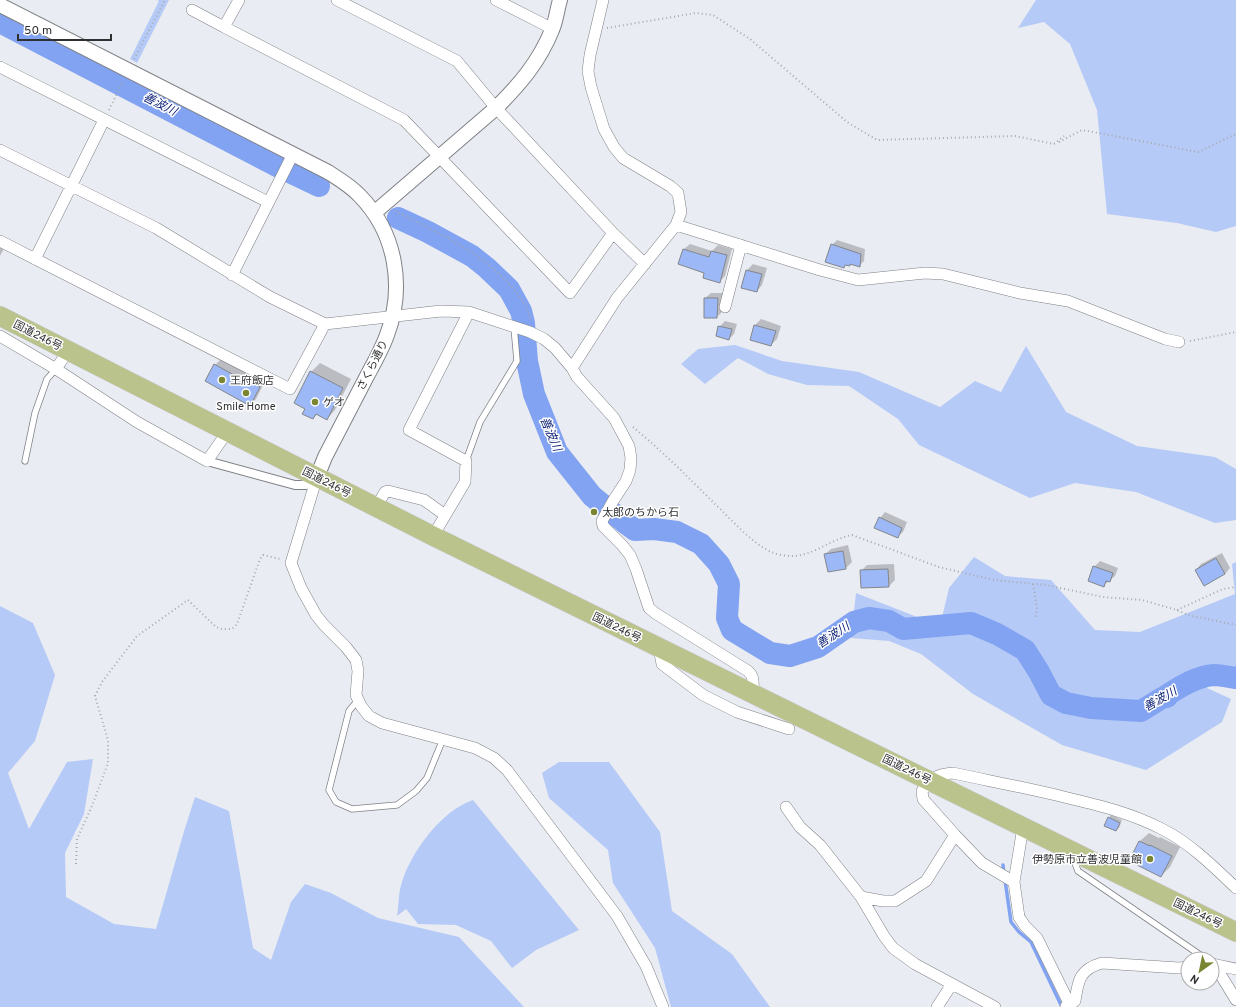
<svg xmlns="http://www.w3.org/2000/svg" width="1236" height="1007" font-family="Overpass,'Noto Sans JP',sans-serif">
<rect width="100%" height="100%" fill="#e9ecf2"/>
<path fill="#b6caf7" d="M 157,0 L 169,0 L 137,63 L 130,59 L 159,1 Z
M 1036,0 L 1236,0 L 1236,226 L 1216,232 L 1177,223 L 1107,214 L 1097,110 L 1070,44 L 1044,22 L 1018,28 Z
M 735,345 L 782,361 L 859,372 L 940,407 L 975,381 L 1001,392 L 1026,346 L 1066,412 L 1137,446 L 1215,457 L 1236,469 L 1236,520 L 1215,523 L 1136,492 L 1075,483 L 1030,498 L 919,445 L 898,419 L 849,386 L 807,385 L 768,374 L 738,358 L 705,384 L 681,364 L 698,349 Z
M 974,557 L 1005,576 L 1051,580 L 1095,630 L 1140,632 L 1235,594 L 1232,564 L 1236,562 L 1236,677 L 1212,667 L 1207,688 L 1231,699 L 1222,722 L 1146,770 L 1062,745 L 973,694 L 921,654 L 889,641 L 851,638 L 856,593 L 940,626 L 949,588 Z
M 0,606 L 33,623 L 55,675 L 35,741 L 8,773 L 29,829 L 67,762 L 93,759 L 84,814 L 65,853 L 66,897 L 114,924 L 156,929 L 185,828 L 195,797 L 229,811 L 253,948 L 271,960 L 291,902 L 305,884 L 331,893 L 378,918 L 459,937 L 524,1007 L 0,1007 Z
M 559,762 L 609,762 L 660,832 L 672,911 L 732,954 L 770,1007 L 671,1007 L 655,948 L 613,883 L 608,850 L 549,798 L 542,773 Z
M 473,800 L 579,930 L 536,950 L 512,968 L 491,941 L 456,925 L 418,924 L 406,909 L 397,916 C 399,905 398,893 402,882 C 411,852 442,810 473,800 Z"/>
<path fill="#0003" d="M 0,239 L 7,243 L 0,256 Z
M 837,240 L 865,249 L 864,261 L 859,266 L 851,263 L 849,265 L 846,264 L 844,267 L 832,245 Z
M 690,244 L 712,251 L 718,245 L 732,249 L 725,276 L 720,281 L 705,272 L 680,264 L 684,249 Z
M 753,264 L 767,268 L 762,285 L 757,291 L 742,287 L 747,270 Z
M 711,293 L 723,293 L 723,311 L 717,317 L 705,317 L 705,298 Z
M 761,319 L 781,326 L 777,339 L 771,345 L 751,339 L 755,325 Z
M 725,321 L 737,324 L 734,334 L 729,339 L 719,327 Z
M 221,359 L 248,374 L 248,373 L 265,381 L 256,399 L 250,405 L 215,365 Z
M 320,363 L 351,379 L 335,410 L 327,419 L 317,414 L 313,418 L 306,408 L 311,372 Z
M 885,512 L 907,522 L 903,532 L 897,537 L 880,518 Z
M 848,545 L 852,562 L 846,568 L 828,571 L 825,554 L 831,549 Z
M 1222,553 L 1230,568 L 1225,574 L 1196,570 L 1201,564 Z
M 1100,561 L 1118,568 L 1115,576 L 1104,585 L 1094,567 Z
M 894,564 L 895,580 L 889,586 L 861,571 L 867,565 Z
M 1111,815 L 1122,820 L 1119,828 L 1116,830 L 1109,818 Z
M 1149,833 L 1159,838 L 1160,837 L 1180,847 L 1170,867 L 1161,876 L 1140,841 Z"/>
<g fill="none" stroke-linecap="round" stroke-linejoin="round">
<path stroke="#82a3f1" stroke-width="3.5" d="M 1003,865 L 1004,874
M 1005,880 L 1011,922 L 1019,932 L 1031,942 L 1062,1007"/>
<path stroke="#82a3f1" stroke-width="22" d="M 0,22 L 275,165 L 319,186
M 398,218 L 428,232 L 472,256 L 487,268 L 509,289 L 521,311 L 524,323 L 527,361 L 534,394 L 557,452 L 592,496 L 624,522 L 635,530 L 654,529 L 677,532 L 701,544 L 719,564 L 729,584 L 727,618 L 732,630 L 770,653 L 790,656 L 818,647 L 854,622 L 869,618 L 889,621 L 903,629 L 971,623 L 997,634 L 1025,650 L 1039,672 L 1051,695 L 1066,703 L 1091,708 L 1141,711 L 1162,698 L 1167,697 L 1167,695 C 1180,687 1197,676 1214,675 C 1221,675 1229,677 1236,678"/>
</g>
<path fill="#9cb8f7" stroke="#83868b" d="M 831,244 L 861,254 L 860,267 L 850,264 L 850,266 L 845,265 L 844,268 L 825,262 Z
M 683,249 L 709,257 L 711,251 L 727,255 L 720,283 L 703,278 L 704,273 L 678,264 Z
M 746,270 L 762,274 L 757,292 L 741,288 Z
M 704,298 L 718,298 L 717,318 L 704,318 Z
M 754,325 L 776,331 L 771,346 L 750,340 Z
M 718,326 L 732,329 L 729,340 L 716,336 Z
M 214,364 L 241,379 L 242,378 L 260,387 L 250,406 L 205,381 Z
M 310,371 L 343,388 L 327,420 L 316,414 L 313,419 L 302,414 L 305,409 L 294,403 Z
M 879,517 L 902,528 L 898,538 L 874,528 Z
M 843,551 L 846,569 L 828,572 L 824,554 Z
M 1216,558 L 1225,574 L 1204,586 L 1195,570 Z
M 1093,566 L 1113,573 L 1110,582 L 1106,581 L 1104,587 L 1088,581 Z
M 888,569 L 889,587 L 861,588 L 860,570 Z
M 1108,817 L 1120,823 L 1116,831 L 1104,826 Z
M 1139,841 L 1150,846 L 1150,845 L 1172,856 L 1161,877 L 1129,861 Z"/>
<g fill="none" stroke-linecap="round" stroke-linejoin="round">
<g stroke="#7f8186" stroke-width="7">
<path id="service" d="M 25,461 L 35,413 L 47,379 L 56,369
M 466,461 L 480,422 L 517,361 L 514,327
M 358,700 L 349,711 L 329,790 L 336,802 L 352,809 L 397,805 L 416,791 L 427,778 L 443,739
M 1078,858 L 1075,863 L 1078,871 L 1206,959"/>
</g>
<g stroke="#7f8186" stroke-width="10">
<path id="pedestrian" d="M 207,461 L 295,485 L 306,485"/>
</g>
<g stroke="#7f8186" stroke-width="12">
<path id="minor" d="M 239,0 L 224,27 L 404,120 L 570,293 L 613,233
M 337,0 L 457,61 L 496,108 L 613,233 L 645,264
M 496,0 L 553,29
M 192,10 L 224,27
M 0,67 L 268,202
M 0,150 L 156,228 L 270,297 L 325,324 L 441,311 L 469,312 L 530,332 L 544,339 L 555,348 L 572,368 L 577,377 L 614,418 L 629,446 L 631,458 L 630,470 L 626,481 L 613,501 L 602,521 L 603,526 L 622,545 L 630,555 L 636,569 L 649,608 L 655,613 L 748,671 C 755,677 753,685 753,693
M 676,225 L 820,270 L 858,280 L 925,273 L 943,274 L 1020,293 L 1068,301 L 1165,339 L 1179,342
M 0,241 L 290,389 L 325,324
M 35,259 L 104,120
M 232,275 L 293,154
M 725,307 L 741,245
M 0,336 L 56,369 L 137,422 L 207,461 L 228,431
M 572,368 L 617,298 L 676,225 L 681,212 L 678,193 L 670,186 L 623,158 L 614,147 L 604,129 L 591,87 L 588,71 L 590,55 L 603,0
M 56,369 L 68,351
M 317,477 L 291,563 L 301,588 L 316,615 L 324,625 L 346,647 L 356,660 L 358,671 L 356,695 L 361,706 L 369,716 L 382,723 L 475,748 L 494,758 L 507,770 L 617,916 L 646,966 L 663,1007
M 376,507 L 385,492 L 388,491 L 424,500 L 445,515
M 433,536 L 465,482 L 466,461 L 409,430 L 469,312
M 659,648 L 662,664 L 703,695 L 737,712 L 789,729
M 786,807 L 800,827 L 820,845 L 861,897 L 884,936 L 893,948 L 915,964 L 995,1007
M 1023,827 L 1014,882 L 1019,917 L 1025,926 L 1037,938 L 1071,1007
M 1014,882 L 982,863 L 955,835 L 923,799 L 922,791 C 932,778 937,774 953,773 C 990,781 1027,788 1064,797 C 1098,805 1131,813 1162,829 C 1190,843 1214,867 1236,888
M 861,897 L 883,901 L 895,901 L 926,881 L 955,835
M 1212,964 L 1236,969
M 1214,964 L 1236,1000
M 1066,1006 L 1075,1001 C 1078,980 1080,969 1102,963 L 1179,968 L 1188,967
M 937,1007 L 952,984"/>
</g>
<g stroke="#7f8186" stroke-width="16">
<path id="tertiary" d="M 0,5 L 328,172 C 339,179 351,186 360,196 C 396,233 405,287 387,335 C 382,349 374,363 367,376 C 353,403 339,430 325,457 L 317,477
M 374,213 L 496,108 C 520,84 539,62 552,30 C 556,21 557,10 560,0"/>
</g>
<g stroke="#c9c9ca" stroke-width="20">
<path id="trunk" d="M 0,316 L 433,536 L 1236,932"/>
</g>
<path stroke="#a6a9ad" stroke-width="2" stroke-dasharray="1 3" stroke-linecap="butt" d="M 607,28 L 696,13 L 713,15 L 750,39 L 847,122 L 877,140 L 1015,136 L 1054,144 L 1064,136
M 134,59 L 165,0
M 109,110 L 123,81
M 1059,142 L 1082,130 L 1198,152 L 1236,134
M 395,211 C 436,232 480,251 511,286 C 520,296 528,307 531,321
M 1190,341 L 1236,332
M 633,427 C 662,451 688,477 715,504 C 730,518 755,547 774,553 C 779,555 786,556 792,556 C 813,556 831,539 852,535 L 939,567 L 994,580 L 1046,585 L 1103,597 L 1142,600 L 1177,610 L 1188,615 L 1236,625
M 1033,584 L 1037,608 L 1036,618
M 1177,610 L 1223,589 L 1236,587
M 76,864 L 77,839 L 92,806 L 108,763 L 108,740 L 95,696 L 102,682 L 137,636 L 188,600 L 216,627 L 222,629 L 232,629 L 237,624 L 260,559 L 263,555 L 280,559"/>
<use href="#service" stroke="#fff" stroke-width="5.5"/>
<use href="#pedestrian" stroke="#fff" stroke-width="8"/>
<use href="#minor" stroke="#fff" stroke-width="11"/>
<use href="#tertiary" stroke="#fff" stroke-width="14"/>
<use href="#trunk" stroke="#bac38b" stroke-width="19"/>
</g>
<g fill="#7a8532" stroke="#fff" stroke-width="1.5">
<circle cx="222" cy="380" r="4"/>
<circle cx="246" cy="393" r="4"/>
<circle cx="315" cy="402" r="4"/>
<circle cx="594" cy="512" r="4"/>
<circle cx="1150" cy="859" r="4"/>
</g>
<g text-anchor="middle" stroke-width="3" stroke-linejoin="round" paint-order="stroke">
<g font-size="11" fill="#2f3032" stroke="#fff">
<text transform="translate(38 335) rotate(27)" y="4">国道246号</text>
<text transform="translate(372 365) rotate(-63)" y="4">さくら通り</text>
<text transform="translate(327 482) rotate(27)" y="4">国道246号</text>
<text transform="translate(617 627) rotate(26)" y="4">国道246号</text>
<text transform="translate(907 769) rotate(26)" y="4">国道246号</text>
<text transform="translate(1198 913) rotate(26)" y="4">国道246号</text>
</g>
<g font-size="11" fill="#2f3032" stroke="#fff" text-anchor="start">
<text x="230" y="384">王府飯店</text>
<text x="323" y="406">ゲオ</text>
<text x="246" y="410" text-anchor="middle">Smile Home</text>
<text x="602" y="516">太郎のちから石</text>
<text x="1142" y="863" text-anchor="end">伊勢原市立善波児童館</text>
</g>
<g font-size="12" font-style="italic" fill="#081c73" stroke="#fff">
<text transform="translate(160 104) rotate(27)" y="4">善波川</text>
<text transform="translate(551 434) rotate(67)" y="4">善波川</text>
<text transform="translate(833 635) rotate(-33)" y="4">善波川</text>
<text transform="translate(1160 699) rotate(-30)" y="4">善波川</text>
</g>
</g>
<g transform="translate(1200 971) rotate(213)"><circle r="19" fill="#ffffff" stroke="#acacad"/>
<path d="M0-3L7 15L0 10L-7 15Z" fill="#7a8532"/>
<text y="-6" font-size="11" font-weight="bold" text-anchor="middle" fill="#2f3032">N</text>
</g>
<path d="M18 34v6h93v-6" fill="none" stroke="#2f3032" stroke-width="2"/>
<text x="24" y="34" font-size="12" fill="#2f3032" stroke="#ffffff" stroke-width="3" paint-order="stroke">50 m</text>
</svg>
